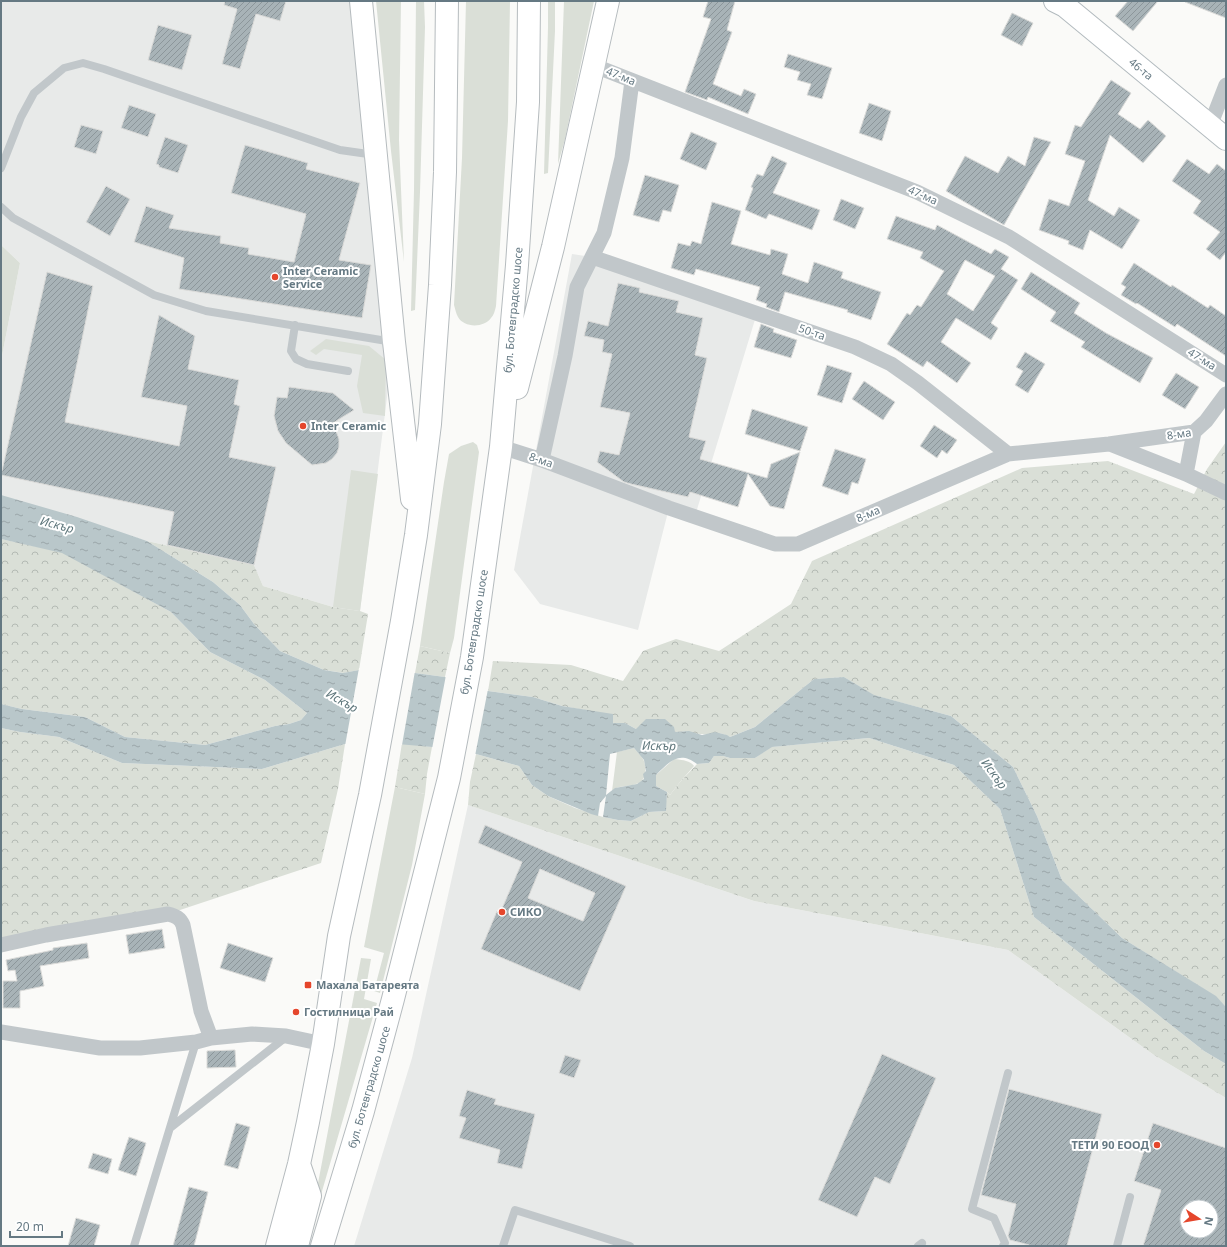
<svg xmlns="http://www.w3.org/2000/svg" width="1227" height="1247" font-family="'Noto Sans',sans-serif">
<defs>
<pattern id="forest-crowns" width="20" height="18" patternUnits="userSpaceOnUse"><rect width="20" height="18" fill="#dadfd7"/><path d="M2 6a3 3 0 1 1 6 0M12 15a3 3 0 1 1 6 0" fill="none" stroke="#b4bab4"/></pattern>
<pattern id="water-ripples" width="26" height="14" patternUnits="userSpaceOnUse"><rect width="26" height="14" fill="#b9c7ca"/><path d="M2 4q2-2 4 0t4 0M15 11q2-2 4 0t4 0" fill="none" stroke="#9aa6a9"/></pattern>
<pattern id="building-hatch" width="6" height="6" patternUnits="userSpaceOnUse"><rect width="6" height="6" fill="#a8b3b7"/><path d="M-1 1l2-2M0 6l6-6M5 7l2-2" fill="none" stroke="#8c969a"/></pattern>
</defs>
<rect width="100%" height="100%" fill="#fafaf8"/>
<path fill="#e8eae9" fill-rule="evenodd" d="M 1,1 L 361,1 L 394,342 L 360,611 L 333,607 L 263,586 L 254,565 L 147,541 L 1,496 L 1,361 L 20,263 L 1,245 Z
M 572,254 L 592,257 L 757,313 L 695,516 L 669,508 L 638,630 L 540,604 L 514,570 Z
M 468,805 L 754,901 L 1008,950 L 1154,1055 L 1226,1098 L 1226,1246 L 354,1246 L 412,1058 ZM 1187,1207 L 1211,1207 L 1211,1231 L 1187,1231 Z"/>
<path fill="#dadfd7" d="M 376,1 L 401,1 L 399,140 L 404,262 L 391,151 Z
M 416,1 L 424,1 L 425,27 L 420,192 L 415,310 L 411,311 L 414,190 Z
M 466,1 L 510,1 L 508,121 L 496,306 C 495,310 494,315 491,318 C 484,328 464,328 458,317 C 456,314 455,308 454,305 L 462,158 Z
M 548,1 L 555,1 L 555,31 L 548,173 L 544,174 L 548,27 Z
M 564,1 L 594,1 L 565,139 L 558,164 Z
M 1,245 L 20,263 L 1,361 Z
M 326,339 L 369,346 L 386,360 L 385,416 L 363,413 L 357,386 L 362,355 L 324,349 L 316,355 L 310,351 Z
M 473,442 L 477,445 L 479,452 L 454,638 L 450,653 L 420,646 L 444,482 L 449,454 L 461,446 Z
M 351,470 L 378,474 L 360,611 L 333,607 Z
M 634,748 C 637,752 642,756 644,761 C 647,769 646,782 636,784 C 627,787 618,785 612,791 L 617,752 Z
M 674,759 C 681,760 690,760 694,766 L 680,782 L 670,795 L 667,792 L 656,786 L 656,775 Z
M 395,787 L 425,794 L 412,865 L 380,993 L 374,991 L 384,953 L 364,947 Z
M 361,958 L 371,959 L 364,999 L 377,1003 L 306,1246 Z"/>
<path fill="url(#forest-crowns)" d="M 1226,442 L 1226,1007 L 1215,996 L 1122,938 L 1062,880 L 1037,816 L 1013,767 L 951,716 L 873,695 L 844,677 L 814,679 L 755,727 L 730,737 C 718,730 713,735 701,734 C 693,734 686,730 678,732 L 636,729 L 625,723 L 613,723 L 613,715 L 562,706 L 533,697 L 488,691 L 493,661 L 571,665 L 623,681 L 643,651 L 676,639 L 719,651 L 791,604 L 812,561 L 1022,468 L 1108,461 L 1194,494 L 1207,469 Z
M 1,539 L 62,552 L 171,612 L 210,652 L 265,680 L 307,713 L 301,720 L 289,724 L 275,726 L 205,745 L 125,737 L 85,717 L 22,709 L 1,704 Z
M 147,541 L 254,565 L 263,586 L 333,607 L 360,611 L 368,614 L 359,670 L 344,673 L 324,670 L 280,651 L 254,624 L 240,605 L 213,582 Z
M 420,646 L 450,653 L 445,677 L 415,673 Z
M 1,728 L 20,732 L 59,737 L 122,763 L 262,769 L 345,744 L 338,789 L 321,863 L 168,914 L 1,945 Z
M 869,738 L 954,765 L 1000,809 L 1034,917 L 1204,1051 L 1226,1064 L 1226,1098 L 1154,1055 L 1008,950 L 754,901 L 468,805 L 470,782 L 476,754 L 519,766 L 532,785 L 548,796 L 575,808 L 603,817 L 618,820 L 631,821 L 649,812 L 665,811 L 667,792 L 670,795 L 680,782 L 697,764 L 709,763 L 714,756 L 723,756 L 730,758 L 755,758 L 771,747 Z
M 402,743 L 432,747 L 427,774 L 425,794 L 395,787 Z"/>
<path fill="url(#water-ripples)" fill-rule="evenodd" d="M 1,495 L 77,517 L 147,541 L 213,582 L 240,605 L 254,624 L 280,651 L 324,670 L 343,673 L 359,670 L 415,673 L 445,677 L 488,691 L 533,697 L 562,706 L 613,714 L 613,723 L 625,723 L 636,729 L 646,719 L 665,719 L 674,727 L 675,732 L 689,731 L 702,735 L 715,732 L 727,735 L 730,737 L 755,727 L 814,679 L 844,677 L 874,695 L 951,716 L 1013,767 L 1037,816 L 1062,880 L 1122,938 L 1216,996 L 1226,1007 L 1226,1064 L 1204,1051 L 1034,917 L 1000,809 L 954,765 L 869,738 L 772,747 L 755,758 L 730,758 L 723,756 L 714,756 L 709,763 L 697,764 C 679,750 669,762 656,775 L 656,786 L 667,792 L 666,811 L 649,812 L 631,821 L 618,820 L 603,817 L 606,796 L 600,803 L 598,816 L 591,814 L 548,796 L 532,785 L 519,766 L 476,754 L 432,747 L 386,743 L 345,744 L 262,769 L 122,763 L 59,737 L 20,732 L 1,728 L 1,704 L 22,709 L 85,717 L 125,737 L 205,745 L 275,726 L 289,724 L 301,720 L 307,713 L 265,680 L 210,652 L 171,612 L 62,553 L 1,539 ZM 634,748 L 644,760 L 646,771 L 643,774 L 644,779 L 637,784 L 615,788 L 606,795 L 610,754 Z"/>
<path fill="#fafaf8" d="M 359,668 L 415,671 L 402,745 L 386,745 L 345,746 Z
M 446,675 L 488,689 L 475,756 L 432,749 Z"/>
<path fill="url(#building-hatch)" stroke="#dcdcda" fill-rule="evenodd" d="M 225,1 L 286,1 L 280,21 L 256,14 L 240,69 L 222,64 L 237,9 L 224,5 Z
M 708,1 L 735,1 L 727,30 L 732,32 L 713,84 L 741,96 L 744,89 L 756,94 L 748,114 L 708,97 L 707,100 L 685,92 L 711,19 L 703,17 Z
M 1128,1 L 1158,1 L 1133,31 L 1115,16 Z
M 1185,1 L 1226,1 L 1226,18 L 1185,2 Z
M 1012,13 L 1033,23 L 1022,46 L 1001,35 Z
M 158,25 L 192,35 L 182,70 L 148,60 Z
M 788,54 L 832,68 L 822,99 L 807,95 L 811,84 L 797,80 L 800,72 L 784,67 Z
M 1111,80 L 1131,93 L 1118,114 L 1140,129 L 1148,120 L 1166,136 L 1143,163 L 1110,135 L 1088,200 L 1114,216 L 1119,207 L 1140,220 L 1122,249 L 1090,230 L 1083,250 L 1068,244 L 1069,241 L 1039,230 L 1049,199 L 1069,206 L 1085,161 L 1065,154 L 1075,125 L 1081,127 Z
M 869,103 L 891,111 L 882,141 L 859,133 Z
M 129,105 L 156,114 L 148,137 L 121,128 Z
M 81,125 L 103,131 L 96,154 L 74,147 Z
M 691,132 L 717,143 L 706,170 L 680,159 Z
M 165,137 L 188,145 L 178,173 L 159,167 L 159,165 L 156,164 Z
M 1034,137 L 1051,142 L 1004,225 L 946,191 L 965,156 L 998,173 L 1008,156 L 1025,166 Z
M 245,145 L 308,163 L 306,169 L 360,183 L 339,260 L 371,265 L 362,318 L 179,289 L 184,258 L 134,242 L 146,206 L 174,215 L 169,228 L 221,236 L 220,243 L 249,248 L 248,254 L 294,262 L 306,214 L 231,193 Z
M 772,156 L 787,163 L 773,193 L 820,210 L 812,230 L 769,214 L 766,219 L 745,210 L 753,188 L 751,187 L 757,174 L 763,176 Z
M 1187,159 L 1209,174 L 1217,164 L 1226,171 L 1226,252 L 1220,260 L 1206,249 L 1220,232 L 1193,213 L 1201,201 L 1172,181 Z
M 645,175 L 679,185 L 671,212 L 663,210 L 659,222 L 633,215 Z
M 106,186 L 130,199 L 110,236 L 86,222 Z
M 841,199 L 864,208 L 855,229 L 833,220 Z
M 712,202 L 741,211 L 731,244 L 770,255 L 771,249 L 788,254 L 782,274 L 808,283 L 814,262 L 843,272 L 841,278 L 881,292 L 871,320 L 847,312 L 848,310 L 785,292 L 779,312 L 766,307 L 767,304 L 756,300 L 760,287 L 696,269 L 694,275 L 671,268 L 678,243 L 690,246 L 692,241 L 701,244 Z
M 896,216 L 935,230 L 937,225 L 991,254 L 995,249 L 1009,257 L 1001,269 L 1018,280 L 991,323 L 998,328 L 991,340 L 956,318 L 941,342 L 971,363 L 957,383 L 927,361 L 923,367 L 887,344 L 907,313 L 910,315 L 917,305 L 921,307 L 944,271 L 920,258 L 923,252 L 887,239 ZM 965,260 L 995,276 L 973,311 L 947,294 Z
M 1134,263 L 1171,287 L 1172,285 L 1208,308 L 1210,305 L 1226,316 L 1226,356 L 1177,324 L 1175,327 L 1137,303 L 1136,304 L 1121,295 L 1126,287 L 1121,284 Z
M 47,272 L 93,286 L 65,422 L 179,446 L 187,406 L 141,397 L 159,315 L 195,336 L 188,369 L 239,380 L 234,404 L 240,406 L 229,457 L 276,467 L 254,565 L 167,545 L 174,512 L 1,475 Z
M 1031,272 L 1080,303 L 1074,313 L 1106,333 L 1153,358 L 1140,383 L 1081,347 L 1085,342 L 1050,321 L 1056,312 L 1021,289 Z
M 618,283 L 640,288 L 639,292 L 679,301 L 676,312 L 703,318 L 695,355 L 707,358 L 689,437 L 706,441 L 700,459 L 767,478 L 771,464 L 800,452 L 784,509 L 770,506 L 748,474 L 738,507 L 690,492 L 688,497 L 631,484 L 624,482 L 597,462 L 600,451 L 619,455 L 630,413 L 600,407 L 612,354 L 602,352 L 604,340 L 584,336 L 588,321 L 608,326 Z
M 761,324 L 774,329 L 773,332 L 797,340 L 791,358 L 754,347 Z
M 1025,352 L 1045,364 L 1028,393 L 1015,385 L 1023,371 L 1016,367 Z
M 827,365 L 852,373 L 842,403 L 817,395 Z
M 1176,373 L 1199,387 L 1185,409 L 1162,395 Z
M 864,381 L 895,402 L 883,420 L 852,399 Z
M 289,387 L 333,393 L 354,410 L 333,423 L 339,439 L 339,447 L 337,453 L 332,459 L 326,463 L 312,465 L 286,443 L 278,431 L 274,416 L 277,397 L 287,398 Z
M 752,409 L 808,427 L 800,451 L 745,434 Z
M 934,425 L 957,440 L 947,454 L 942,450 L 937,458 L 920,446 Z
M 835,449 L 866,459 L 858,484 L 852,482 L 848,495 L 822,486 Z
M 485,825 L 626,886 L 580,991 L 481,949 L 497,911 L 500,913 L 522,862 L 478,843 ZM 540,869 L 595,893 L 583,921 L 528,898 Z
M 162,929 L 165,948 L 129,954 L 126,935 Z
M 87,943 L 89,958 L 40,966 L 44,986 L 20,991 L 20,1008 L 3,1008 L 3,981 L 17,981 L 15,970 L 8,971 L 6,960 L 53,950 L 53,948 Z
M 228,943 L 273,958 L 265,982 L 220,968 Z
M 235,1050 L 236,1067 L 207,1068 L 207,1051 Z
M 882,1054 L 936,1078 L 890,1184 L 875,1177 L 857,1217 L 818,1200 Z
M 565,1055 L 581,1060 L 574,1078 L 559,1073 Z
M 1009,1089 L 1102,1114 L 1067,1246 L 1033,1246 L 1010,1240 L 1008,1236 L 1016,1204 L 981,1195 Z
M 467,1090 L 496,1099 L 494,1104 L 535,1114 L 522,1169 L 497,1163 L 500,1150 L 459,1138 L 466,1118 L 459,1116 Z
M 236,1123 L 250,1127 L 238,1169 L 224,1165 Z
M 1153,1123 L 1226,1148 L 1226,1246 L 1143,1246 L 1161,1190 L 1134,1181 ZM 1187,1207 L 1211,1207 L 1211,1231 L 1187,1231 Z
M 129,1137 L 146,1143 L 136,1176 L 118,1170 Z
M 93,1153 L 112,1159 L 108,1174 L 88,1168 Z
M 189,1187 L 208,1192 L 194,1246 L 173,1246 Z
M 76,1218 L 100,1225 L 94,1246 L 68,1246 Z"/>
<g fill="none" stroke-linecap="round" stroke-linejoin="round">
<g stroke="#b3bbbf" stroke-width="24">
<path id="secondary" d="M 1055,1 L 1065,6 L 1226,139"/>
</g>
<g stroke="#b5bbbe" stroke-width="24">
<path id="primary" d="M 361,1 L 394,342 L 412,499
M 517,388 L 553,247 L 608,1
M 277,1246 L 299,1164 L 308,1122 L 323,1044 L 339,936 L 370,795 L 402,621 L 416,535 L 430,424 L 440,285 L 445,172 L 447,1
M 297,1246 L 310,1196 L 299,1164
M 322,1246 L 363,1111 L 393,999 L 449,778 L 472,657 L 501,447 L 517,265 L 528,102 L 529,1"/>
</g>
<path stroke="#c1c7ca" stroke-width="8" d="M 1,168 L 21,117 L 34,93 L 64,68 L 83,63 L 104,69 L 340,150 L 375,155
M 1,207 L 13,218 L 154,295 L 206,311 L 393,342
M 295,325 L 291,351 L 296,359 L 307,364 L 348,371
M 170,1128 L 286,1037
M 134,1246 L 196,1042
M 503,1246 L 515,1210 L 630,1246
M 918,1246 L 922,1243
M 1003,1246 L 1005,1243 L 994,1218 L 972,1209 L 1008,1073
M 1117,1246 L 1130,1197"/>
<path stroke="#c1c7ca" stroke-width="15" d="M 595,66 L 917,192 L 1009,237 L 1226,375
M 1210,126 L 1226,85
M 592,257 L 855,347 L 891,364 L 918,383 L 1008,454
M 1110,444 L 1186,474 L 1226,493
M 501,447 L 542,460 L 669,508 L 775,544 L 798,544 L 1008,454 L 1109,444 L 1194,432 L 1206,421 L 1226,394
M 542,460 L 565,356 L 577,287 L 604,233 L 622,158 L 632,81
M 1186,474 L 1194,432
M 1,945 L 46,935 L 168,914 C 176,916 180,918 183,925 L 201,1011 L 211,1038
M 1,1032 L 100,1048 L 140,1048 L 196,1042 L 211,1038 L 252,1034 L 286,1036 L 323,1044"/>
<use href="#secondary" stroke="#fff" stroke-width="22"/>
<use href="#primary" stroke="#fff" stroke-width="22"/>
</g>
<g fill="#e5462c" stroke="#fff" stroke-width="1.5">
<circle cx="275" cy="277" r="4"/>
<circle cx="303" cy="426" r="4"/>
<circle cx="502" cy="912" r="4"/>
<rect x="304" y="981" width="8" height="8" rx="2"/>
<circle cx="296" cy="1012" r="4"/>
<circle cx="1157" cy="1145" r="4"/>
</g>
<g text-anchor="middle" stroke-width="4" stroke-linejoin="round" paint-order="stroke">
<g font-size="11" fill="#657983" stroke="#fff">
<text transform="translate(1141 69) rotate(40)" y="4">46-та</text>
<text transform="translate(621 76) rotate(22)" y="4">47-ма</text>
<text transform="translate(923 195) rotate(24)" y="4">47-ма</text>
<text transform="translate(513 310) rotate(-85)" y="4">бул. Ботевградско шосе</text>
<text transform="translate(812 332) rotate(19)" y="4">50-та</text>
<text transform="translate(1202 359) rotate(32)" y="4">47-ма</text>
<text transform="translate(1179 434) rotate(-9)" y="4">8-ма</text>
<text transform="translate(541 460) rotate(19)" y="4">8-ма</text>
<text transform="translate(868 514) rotate(-23)" y="4">8-ма</text>
<text transform="translate(474 632) rotate(-81)" y="4">бул. Ботевградско шосе</text>
<text transform="translate(369 1087) rotate(-74)" y="4">бул. Ботевградско шосе</text>
</g>
<g font-size="11" font-weight="bold" fill="#657983" stroke="#fff" text-anchor="start">
<text x="283" y="275">Inter Ceramic<tspan x="283" dy="13">Service</tspan></text>
<text x="311" y="430">Inter Ceramic</text>
<text x="510" y="916">СИКО</text>
<text x="316" y="989">Махала Батареята</text>
<text x="304" y="1016">Гостилница Рай</text>
<text x="1149" y="1149" text-anchor="end">ТЕТИ 90 ЕООД</text>
</g>
<g font-size="12" font-style="italic" fill="#5f777c" stroke="#fff">
<text transform="translate(57 525) rotate(15)" y="4">Искър</text>
<text transform="translate(342 701) rotate(30)" y="4">Искър</text>
<text transform="translate(659 746) rotate(1)" y="4">Искър</text>
<text transform="translate(994 774) rotate(54)" y="4">Искър</text>
</g>
</g>
<rect width="1227" height="1247" fill="none" stroke="#657983" stroke-width="4"/>
<g transform="translate(1199 1219) rotate(102)"><circle r="19" fill="#ffffff" stroke="#c1c9cd"/>
<path d="M0-3L7 15L0 10L-7 15Z" fill="#e5462c"/>
<text y="-6" font-size="11" font-weight="bold" text-anchor="middle" fill="#657983">N</text>
</g>
<path d="M10 1231v6h52v-6" fill="none" stroke="#657983" stroke-width="2"/>
<text x="16" y="1231" font-size="12" fill="#657983" stroke="#ffffff" stroke-width="3" paint-order="stroke">20 m</text>
</svg>
